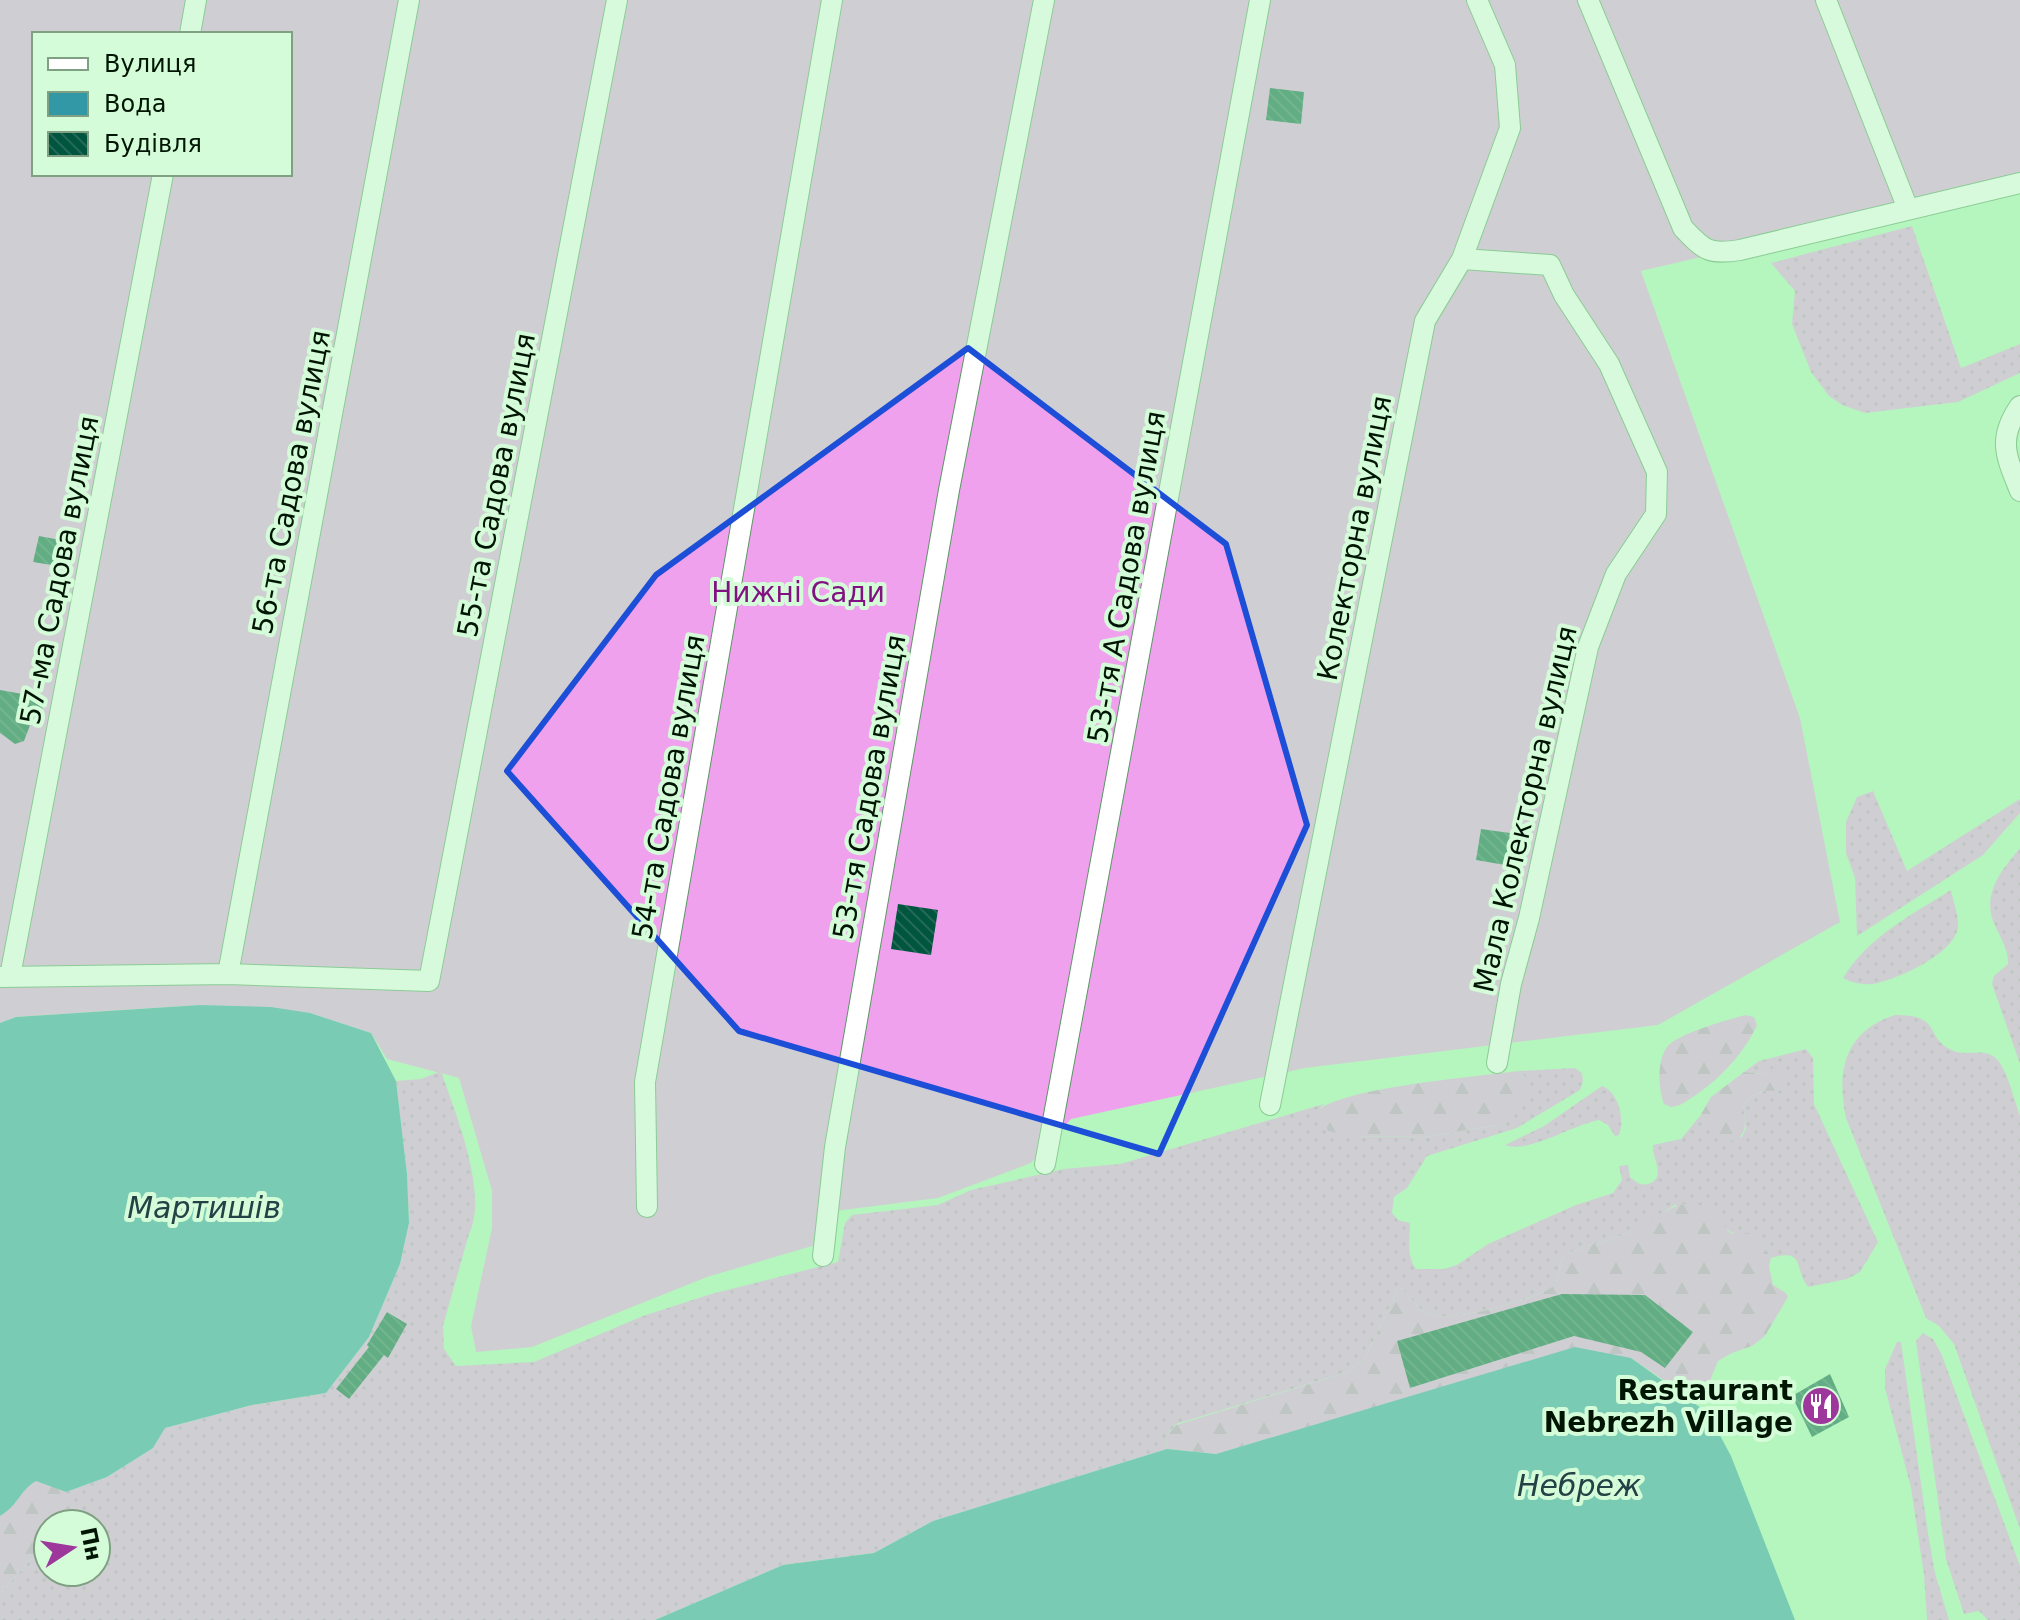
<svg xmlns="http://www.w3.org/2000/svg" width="2020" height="1620" font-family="'DejaVu Sans',sans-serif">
<defs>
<pattern id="grass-dots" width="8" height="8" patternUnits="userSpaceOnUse" patternTransform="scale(2)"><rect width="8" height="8" fill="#f0a1ed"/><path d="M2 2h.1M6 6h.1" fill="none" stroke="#cc8aca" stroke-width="1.8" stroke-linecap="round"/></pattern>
<pattern id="forest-firs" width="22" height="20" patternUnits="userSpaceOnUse" patternTransform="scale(2)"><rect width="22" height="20" fill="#f0a1ed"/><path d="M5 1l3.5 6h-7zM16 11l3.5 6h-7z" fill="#cc8aca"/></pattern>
<pattern id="building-back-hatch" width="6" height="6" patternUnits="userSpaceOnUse" patternTransform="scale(2)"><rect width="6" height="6" fill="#00553f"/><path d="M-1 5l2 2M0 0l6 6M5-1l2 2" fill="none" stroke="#246956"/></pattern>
</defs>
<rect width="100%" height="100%" fill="#b4f6bd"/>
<path fill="url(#grass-dots)" d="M 1912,226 L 1961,368 L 2020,344 L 2020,373 L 1958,402 L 1865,413 L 1842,405 L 1829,396 L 1811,372 L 1792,324 L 1795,291 L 1771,263 Z
M 1873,791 L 1907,871 L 2020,799 L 2020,813 L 1983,855 L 1857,936 L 1855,878 L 1846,853 L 1846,822 L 1857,797 Z
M 2020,848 L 2020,1064 L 1992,984 L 1994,976 L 2008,964 C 2008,948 2002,941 1996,928 C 1980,896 2000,872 2020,848 Z
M 1951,890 C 1953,901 1959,916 1958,927 C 1955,954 1896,980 1873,984 C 1862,985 1852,983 1843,978 C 1868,937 1911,915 1951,890 Z
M 1895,1015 C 1945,1015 1922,1038 1954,1051 C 1969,1057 1988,1045 2000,1063 C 2009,1077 2014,1099 2020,1116 L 2020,1529 L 1954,1344 L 1939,1326 L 1926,1318 L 1846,1118 C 1836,1070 1845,1031 1895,1015 Z
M 1806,1049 L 1813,1058 L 1814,1104 L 1878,1242 L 1860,1272 L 1847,1279 L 1808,1287 C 1794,1270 1806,1247 1771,1258 L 1760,1239 C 1738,1235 1727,1236 1716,1216 L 1675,1205 C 1660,1214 1644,1225 1627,1233 C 1609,1242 1587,1244 1569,1253 C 1555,1261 1563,1275 1554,1285 C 1540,1299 1456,1320 1436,1316 C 1418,1313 1413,1297 1399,1287 L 1365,1358 L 1348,1372 L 1176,1424 L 1166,1437 L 1167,1449 L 933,1521 L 874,1553 L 783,1565 L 655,1620 L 0,1620 L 0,1594 L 48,1540 L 48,1572 L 96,1572 L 96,1524 L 61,1524 L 66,1518 L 66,1492 L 107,1477 L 153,1448 L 165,1428 L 252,1405 L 326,1393 L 369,1337 L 400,1264 L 409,1223 L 407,1174 L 396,1081 L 421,1079 L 441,1071 C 455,1113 489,1193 469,1234 L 443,1326 L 444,1349 L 456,1366 L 534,1362 L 643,1316 L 711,1294 L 838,1262 L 845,1223 L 852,1215 L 938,1205 L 971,1190 L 1064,1169 L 1120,1164 L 1324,1104 L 1317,1111 L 1353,1136 L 1425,1137 L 1498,1125 L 1525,1077 L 1518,1071 L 1575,1068 L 1582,1073 L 1583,1081 L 1580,1090 L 1517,1128 L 1427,1156 L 1407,1188 L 1394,1197 L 1392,1213 L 1398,1220 L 1410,1223 C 1410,1239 1406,1255 1416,1269 L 1444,1269 L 1457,1265 L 1488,1244 L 1576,1205 L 1613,1193 L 1622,1180 L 1619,1166 L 1628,1165 L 1630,1177 C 1636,1182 1641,1186 1648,1184 C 1668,1178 1651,1157 1653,1145 L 1681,1139 L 1700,1116 L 1713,1129 L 1742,1137 L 1746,1128 L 1743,1106 C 1756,1092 1763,1089 1782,1090 L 1766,1074 L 1744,1072 L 1759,1061 Z
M 1602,1086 C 1619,1092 1625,1120 1619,1135 L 1615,1136 L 1608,1125 L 1599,1120 C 1572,1125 1528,1154 1505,1145 L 1544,1126 Z
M 1923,1333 L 1933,1339 L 1941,1353 L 2020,1566 L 2020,1620 L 1988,1620 L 1979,1611 L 1964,1614 L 1946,1559 L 1916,1341 Z
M 1897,1342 L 1901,1342 L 1928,1533 L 1935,1573 L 1949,1620 L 1927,1620 L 1924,1575 L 1911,1488 L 1885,1388 L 1885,1369 Z"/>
<path fill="url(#forest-firs)" d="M 1745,1015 L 1754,1017 L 1757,1025 C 1743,1057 1711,1088 1680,1105 L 1671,1107 L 1664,1104 C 1658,1089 1657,1060 1667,1047 C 1678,1033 1728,1020 1745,1015 Z
M 1774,1067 L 1780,1067 L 1785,1072 L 1787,1086 C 1770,1098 1766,1080 1743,1106 C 1745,1121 1749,1133 1734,1141 C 1721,1138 1706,1127 1700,1116 L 1711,1097 L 1744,1072 L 1766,1074 Z
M 1518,1071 L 1525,1077 L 1527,1094 L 1498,1125 L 1425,1137 L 1353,1136 L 1328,1131 L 1317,1111 C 1344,1087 1476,1077 1518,1071 Z
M 1694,1202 C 1701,1206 1711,1210 1717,1216 C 1729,1230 1725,1237 1748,1233 L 1760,1239 L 1771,1258 L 1769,1266 L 1773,1285 L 1786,1293 L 1788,1297 L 1765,1336 L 1752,1346 L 1732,1353 L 1718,1361 L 1700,1405 L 1631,1358 L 1380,1406 L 1216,1454 L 1167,1449 L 1166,1437 L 1176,1425 L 1348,1372 L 1365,1358 L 1399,1287 C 1413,1297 1418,1313 1436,1316 C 1456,1320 1540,1299 1554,1285 C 1563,1275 1555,1261 1569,1253 C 1587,1244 1609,1242 1627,1233 C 1652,1221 1665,1206 1694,1202 Z
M 36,1480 L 66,1492 L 66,1518 L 61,1524 L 48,1524 L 48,1540 L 0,1594 L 0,1516 C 20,1504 18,1492 36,1480 Z"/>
<path fill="#f0a1ed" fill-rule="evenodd" d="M 0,0 L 2020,0 L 2020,179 L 1908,209 L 1641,271 L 1800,718 L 1840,922 L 1658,1025 L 1305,1068 L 1071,1119 L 1031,1163 L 938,1198 L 835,1211 L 819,1244 L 707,1277 L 532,1347 L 476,1352 L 471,1326 L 492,1228 L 492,1191 L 459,1078 L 387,1059 L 371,1033 L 310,1013 L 200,1005 L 16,1017 L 0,1023 ZM 34,34 L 290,34 L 290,174 L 34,174 Z"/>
<path fill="#3298a6" d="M 200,1005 L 271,1007 L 310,1013 L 371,1033 L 396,1081 L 407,1174 L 409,1223 L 400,1264 L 369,1337 L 326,1393 L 252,1405 L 165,1428 L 153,1448 L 107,1477 L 66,1492 L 36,1481 C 18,1492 20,1504 0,1516 L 0,1023 L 16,1017 Z
M 1575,1347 L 1631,1358 L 1708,1413 L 1731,1456 L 1795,1620 L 655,1620 L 783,1565 L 874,1553 L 933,1521 L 1167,1449 L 1216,1454 Z"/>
<path fill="url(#building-back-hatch)" d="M 1270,88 L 1304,92 L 1301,124 L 1266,120 Z
M 39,536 L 71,542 L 64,567 L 33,562 Z
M 0,690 L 45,698 L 40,718 L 34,715 L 24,741 L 15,744 L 0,733 Z
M 1481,829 L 1510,833 L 1505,865 L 1476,860 Z
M 898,904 L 938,910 L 931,955 L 891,949 Z
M 1562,1294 L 1645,1295 L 1693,1332 L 1665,1368 L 1641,1352 L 1574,1336 L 1410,1388 L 1397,1341 Z
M 387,1312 L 407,1324 L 388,1358 L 384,1355 L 349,1399 L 336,1389 L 369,1347 L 367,1345 Z
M 1830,1374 L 1849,1417 L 1812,1437 L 1792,1396 Z"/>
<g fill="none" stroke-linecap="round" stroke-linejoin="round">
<g stroke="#5a9864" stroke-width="22">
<path id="street" d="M 1588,0 L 1683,228 C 1704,250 1708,255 1740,250 L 2020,183
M 1826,0 L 1908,209
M 190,34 L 196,0
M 1462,259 L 1550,265 L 1564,295 L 1609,364 L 1657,472 L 1656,514 L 1616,574 L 1588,647 L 1529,918 L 1511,984 L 1497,1063
M 2020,406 C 1997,439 2006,456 2020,491
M 228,974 L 409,0
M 10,976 L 163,174
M 0,977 L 228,974 L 429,981 L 617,0
M 1270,1105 L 1425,321 L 1462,259 L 1510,128 L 1505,65 L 1477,0
M 1045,1164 L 1260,0
M 647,1207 L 645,1082 L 832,0
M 823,1256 L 835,1147 L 949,490 L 1044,0"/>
</g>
<use href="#street" stroke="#fff" stroke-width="20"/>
</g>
<path d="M0 0H2020V1620H0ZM 968,348 L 1226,544 L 1307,825 L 1159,1154 L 739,1031 L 507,771 L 656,575 Z" fill="#b4f6bd" fill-opacity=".55" fill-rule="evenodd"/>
<path fill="none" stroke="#1d4ed8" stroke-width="6" stroke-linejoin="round" d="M 968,348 L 1226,544 L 1307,825 L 1159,1154 L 739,1031 L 507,771 L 656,575 Z"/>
<defs>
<g id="restaurant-disc" transform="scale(2)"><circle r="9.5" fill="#9d379c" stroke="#d5fcd9"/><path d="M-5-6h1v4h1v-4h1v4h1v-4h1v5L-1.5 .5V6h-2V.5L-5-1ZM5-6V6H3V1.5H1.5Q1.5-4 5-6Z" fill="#fff"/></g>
</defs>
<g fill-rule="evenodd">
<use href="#restaurant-disc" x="1821" y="1406"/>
</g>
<g text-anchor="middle" stroke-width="8" stroke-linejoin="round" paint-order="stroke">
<g font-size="28" fill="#001503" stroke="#d5fcd9">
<text transform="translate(291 482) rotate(-79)" y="10">56-та Садова вулиця</text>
<text transform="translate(496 485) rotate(-79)" y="10">55-та Садова вулиця</text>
<text transform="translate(1354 538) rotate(-79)" y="10">Колекторна вулиця</text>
<text transform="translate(59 570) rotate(-79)" y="10">57-ма Садова вулиця</text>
<text transform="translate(1126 577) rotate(-80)" y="10">53-тя А Садова вулиця</text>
<text transform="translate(668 787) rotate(-80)" y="10">54-та Садова вулиця</text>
<text transform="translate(869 787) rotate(-80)" y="10">53-тя Садова вулиця</text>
<text transform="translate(1525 809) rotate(-77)" y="10">Мала Колекторна вулиця</text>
</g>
<g font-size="28" fill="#821282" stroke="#d5fcd9">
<text x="798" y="602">Нижні Сади</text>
</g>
<g font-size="28" font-weight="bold" fill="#001503" stroke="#d5fcd9" text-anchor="end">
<text x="1793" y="1400">Restaurant<tspan x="1793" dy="32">Nebrezh Village</tspan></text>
</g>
<g font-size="30" font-style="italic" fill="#234246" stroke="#d5fcd9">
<text x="204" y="1218">Мартишів</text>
<text x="1579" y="1496">Небреж</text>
</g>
</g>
<rect x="32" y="32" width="260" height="144" fill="#d5fcd9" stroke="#80a083" stroke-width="2"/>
<rect x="48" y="58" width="40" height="12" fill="#ffffff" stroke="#80a083" stroke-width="2"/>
<text x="104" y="72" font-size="24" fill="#001503">Вулиця</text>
<rect x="48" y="92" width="40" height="24" fill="#3298a6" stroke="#80a083" stroke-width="2"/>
<text x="104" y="112" font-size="24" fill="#001503">Вода</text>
<rect x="48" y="132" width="40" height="24" fill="url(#building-back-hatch)" stroke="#80a083" stroke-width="2"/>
<text x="104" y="152" font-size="24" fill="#001503">Будівля</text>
<g transform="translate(72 1548) rotate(78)"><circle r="38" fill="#d5fcd9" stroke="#80a083" stroke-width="2"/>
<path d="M0-6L14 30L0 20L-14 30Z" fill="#9d379c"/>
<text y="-12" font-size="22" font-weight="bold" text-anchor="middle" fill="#001503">Пн</text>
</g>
</svg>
